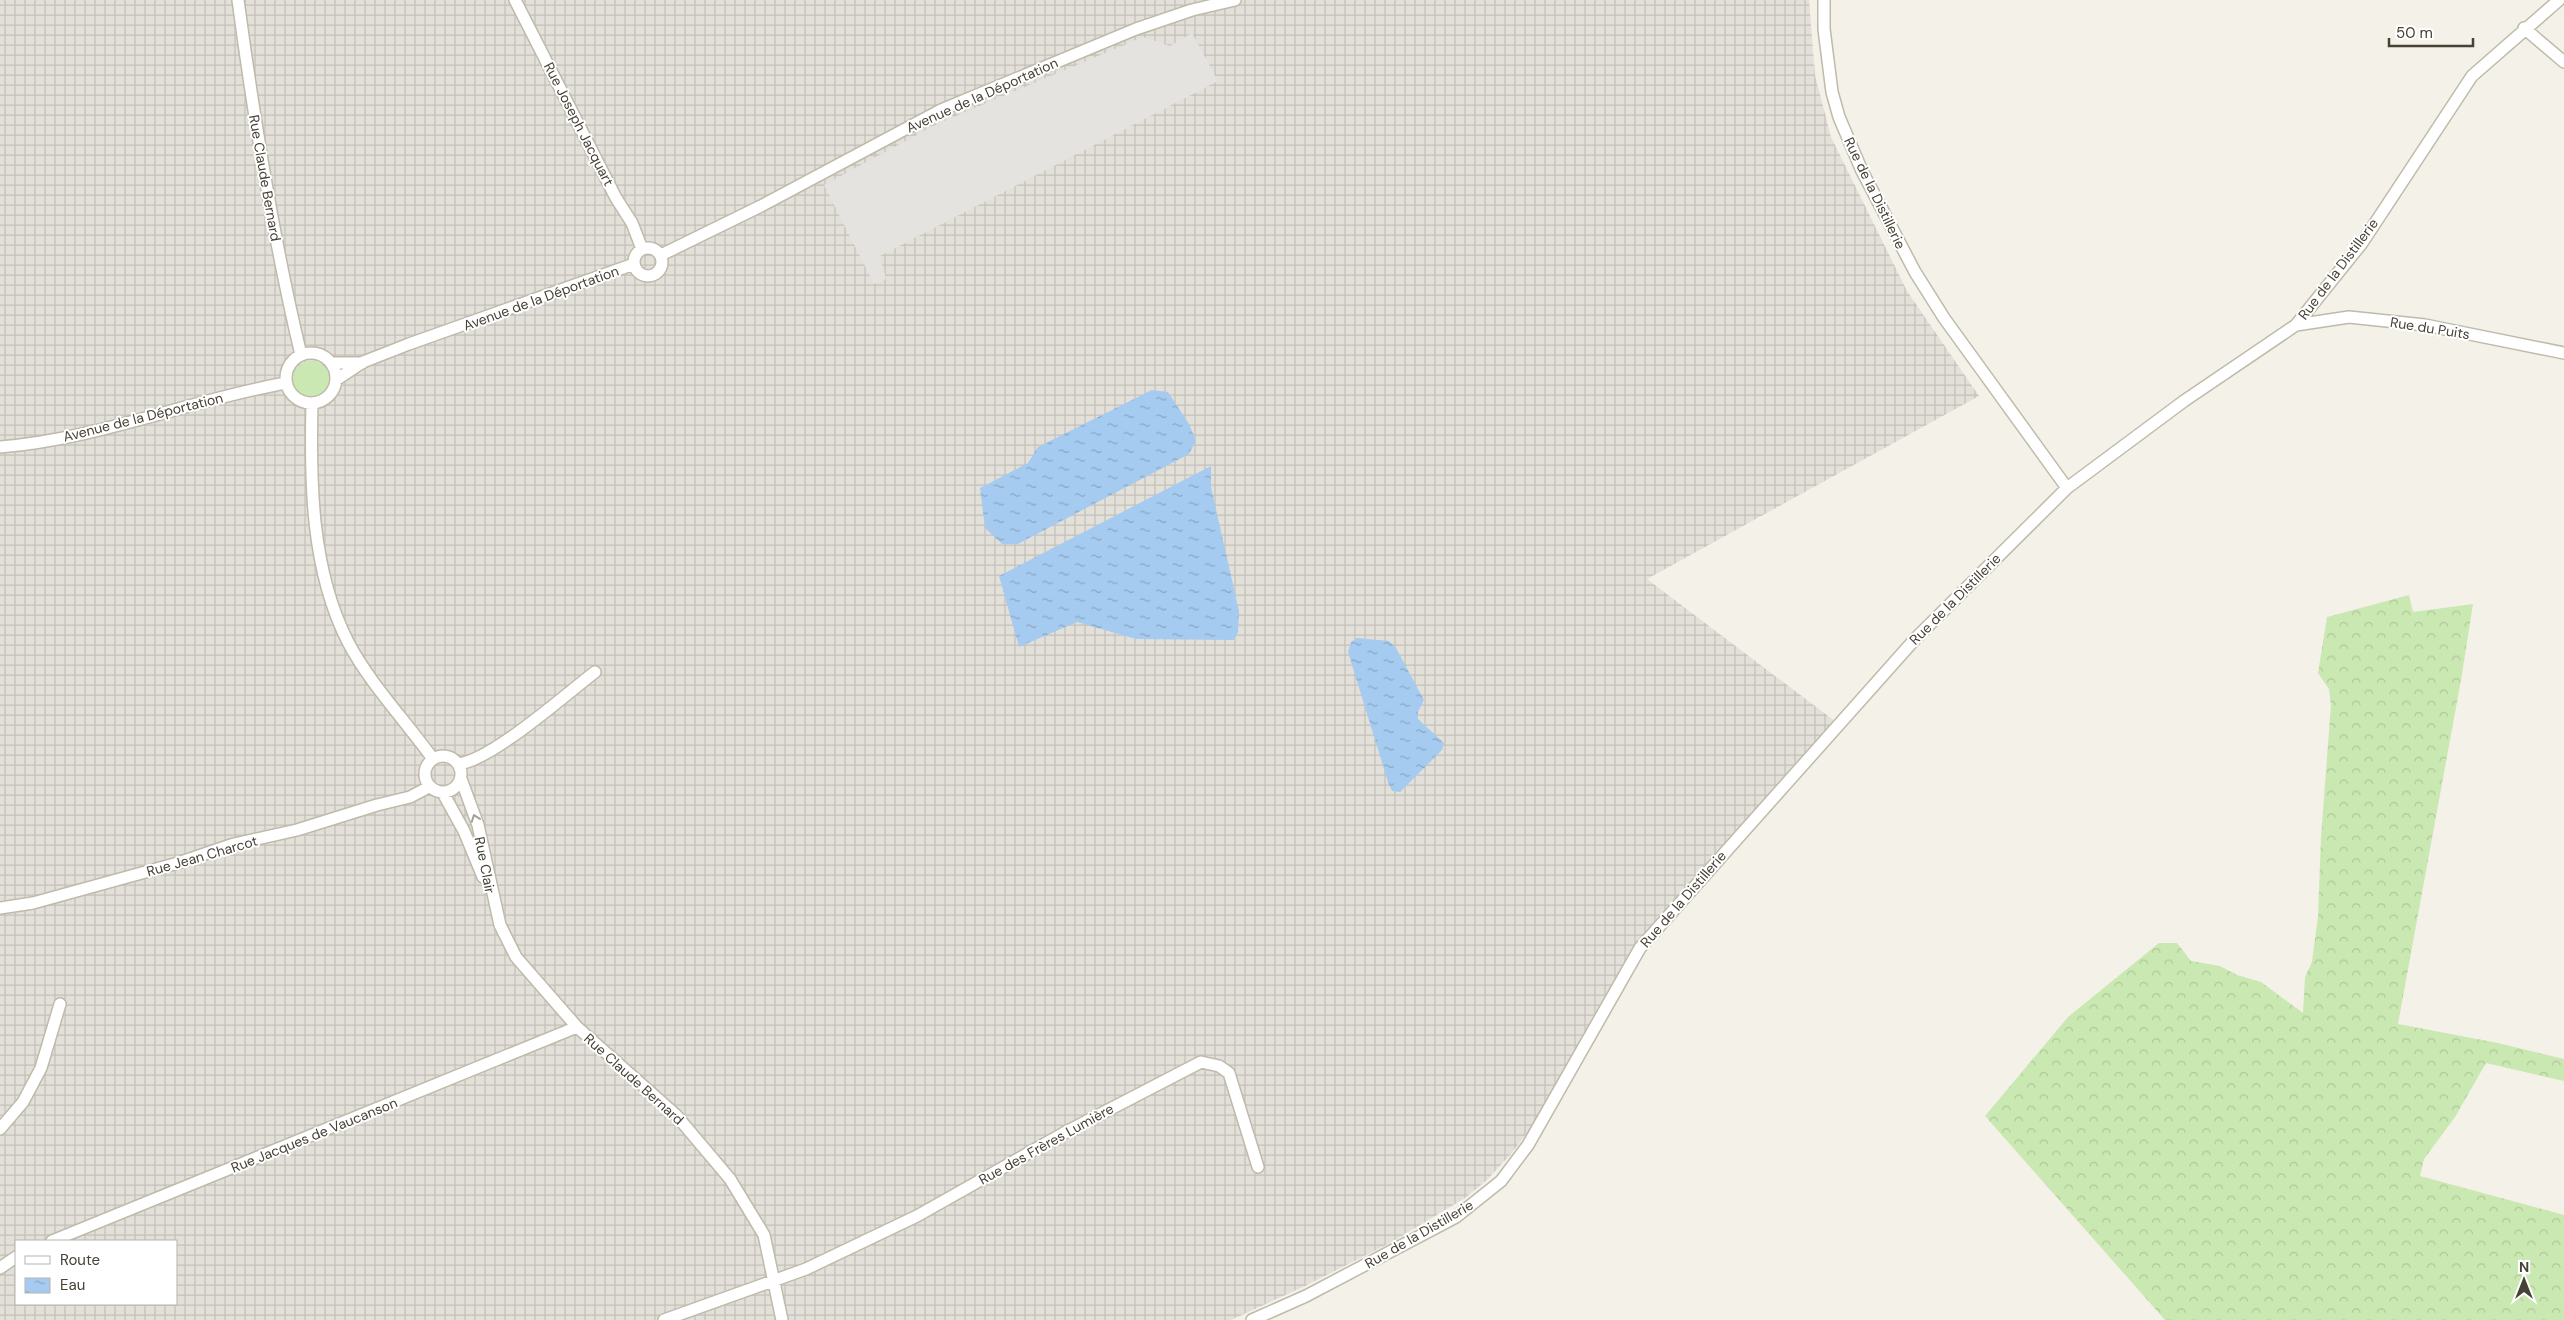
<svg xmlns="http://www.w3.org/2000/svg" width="2564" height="1320" font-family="'DM Sans',sans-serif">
<defs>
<pattern id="industrial-grid" width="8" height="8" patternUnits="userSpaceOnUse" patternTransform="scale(1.25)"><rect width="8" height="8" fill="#e3e0d9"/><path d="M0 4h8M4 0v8" fill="none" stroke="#c4c1bb"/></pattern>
<pattern id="forest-crowns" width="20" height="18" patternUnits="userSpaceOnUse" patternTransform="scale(1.25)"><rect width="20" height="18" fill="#cae8b1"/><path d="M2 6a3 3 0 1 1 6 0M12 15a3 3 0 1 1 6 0" fill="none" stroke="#afc899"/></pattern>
<pattern id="water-ripples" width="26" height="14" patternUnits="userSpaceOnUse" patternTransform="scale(1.25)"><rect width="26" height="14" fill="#a5cbf0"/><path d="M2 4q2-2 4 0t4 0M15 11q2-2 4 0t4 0" fill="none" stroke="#88a6c3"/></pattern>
</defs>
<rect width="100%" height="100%" fill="#f4f1e8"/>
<path fill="url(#industrial-grid)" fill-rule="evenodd" d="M 0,0 L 1809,0 L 1815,75 L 1831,137 L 1907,291 L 1979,396 L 1647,579 L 1836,722 L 1657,920 L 1621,971 L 1542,1113 L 1511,1154 L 1487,1180 L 1465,1198 L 1392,1242 L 1305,1286 L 1231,1320 L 0,1320 ZM 16,1241 L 176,1241 L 176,1304 L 16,1304 Z"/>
<path fill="#cae8b1" d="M293 379a18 18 0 1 1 36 0a18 18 0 1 1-36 0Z"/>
<path fill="url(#forest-crowns)" d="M 2409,595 L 2413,612 L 2473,604 L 2461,680 L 2398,1024 L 2498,1043 L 2564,1059 L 2564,1081 L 2486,1063 L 2455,1117 L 2424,1159 L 2420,1176 L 2564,1215 L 2564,1320 L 2165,1320 L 1985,1116 L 2068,1017 L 2159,943 L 2177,943 L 2191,961 L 2220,966 L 2237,975 L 2261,982 L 2303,1013 L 2305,977 L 2312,962 L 2318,916 L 2321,837 L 2331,705 L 2329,689 L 2318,673 L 2327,617 Z"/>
<path fill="#e5e3e0" d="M 1192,33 L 1218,81 L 880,256 L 886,279 L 874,284 L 824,185 L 937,124 L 1143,37 L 1170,46 Z"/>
<path fill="url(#water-ripples)" d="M 1152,390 L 1168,392 L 1189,424 L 1196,441 L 1189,454 L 1018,544 L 1002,544 L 985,528 L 980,488 L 1028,463 L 1038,447 Z
M 1211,466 L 1211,487 L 1239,611 L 1238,632 L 1234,640 L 1136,639 L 1077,622 L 1019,647 L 999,576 Z
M 1357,638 L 1389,641 L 1396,648 L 1424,700 L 1418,712 L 1418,719 L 1444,743 L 1442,750 L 1400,792 L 1392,791 L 1388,782 L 1348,652 L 1351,642 Z"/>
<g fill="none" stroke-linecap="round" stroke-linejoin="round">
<g stroke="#bfbaaa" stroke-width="14">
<path id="minor" d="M 238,0 C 254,119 273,238 301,355
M 515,0 L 616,198 L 632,223 L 642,249
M 1824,0 L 1824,29 L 1832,92 L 1839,117 L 1862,171 L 1915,272 L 1944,318 L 2067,488
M 2524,28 L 2564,62
M634 262a14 14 0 1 1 28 0a14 14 0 1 1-28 0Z
M 661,255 L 761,206 L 941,110 L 1136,29 L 1192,10 L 1235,0
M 2296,325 L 2349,317 L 2425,325 L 2564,353
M286 378a25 25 0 1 1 50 0a25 25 0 1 1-50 0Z
M 331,363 L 362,363
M 336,380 L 363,362 L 409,344 L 634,264
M 312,403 C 310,482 311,570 348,642 C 370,684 405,720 433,759
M 0,447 C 98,439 190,400 286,383
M425 774a18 18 0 1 1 36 0a18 18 0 1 1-36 0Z
M 458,764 C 491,761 566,694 595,672
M 461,779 L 478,825 L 500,925 L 516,957 L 577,1027 L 676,1115 L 730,1179 L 764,1235 L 782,1320
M 443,793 L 464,831 L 483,877
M 0,908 L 33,903 L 178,863 L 234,844 L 297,830 L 377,805 L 410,797 L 429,787
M 0,1129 L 23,1102 L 41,1068 L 60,1004
M 52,1241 L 577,1027
M 0,1268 L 16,1257
M 664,1320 L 806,1269 L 917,1216 L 1064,1133 L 1201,1062 L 1219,1066 L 1229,1073 L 1258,1167
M 1252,1320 L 1306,1296 L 1456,1217 L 1501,1181 L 1528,1145 L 1640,948 L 1916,638 L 2067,488 L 2184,401 L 2296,325 L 2362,243 L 2472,76 L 2559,0"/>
</g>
<use href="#minor" stroke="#fff" stroke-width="11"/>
</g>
<defs><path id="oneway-chevron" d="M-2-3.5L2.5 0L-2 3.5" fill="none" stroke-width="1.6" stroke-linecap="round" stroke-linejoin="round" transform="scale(1.25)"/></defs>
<use stroke="#a3a09a" href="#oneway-chevron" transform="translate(475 818) rotate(-110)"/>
<g text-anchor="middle" stroke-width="4" stroke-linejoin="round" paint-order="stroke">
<g font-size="14" fill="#474236" stroke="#fff">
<text transform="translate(982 95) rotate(-24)" y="5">Avenue de la Déportation</text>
<text transform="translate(579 124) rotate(63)" y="5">Rue Joseph Jacquart</text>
<text transform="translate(265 178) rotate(80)" y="5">Rue Claude Bernard</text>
<text transform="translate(1875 193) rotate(64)" y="5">Rue de la Distillerie</text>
<text transform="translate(2338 269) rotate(-53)" y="5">Rue de la Distillerie</text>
<text transform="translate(541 298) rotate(-20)" y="5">Avenue de la Déportation</text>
<text transform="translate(2430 328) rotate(9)" y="5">Rue du Puits</text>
<text transform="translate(143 417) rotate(-14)" y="5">Avenue de la Déportation</text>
<text transform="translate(1955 599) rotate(-45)" y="5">Rue de la Distillerie</text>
<text transform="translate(202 856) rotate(-16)" y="5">Rue Jean Charcot</text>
<text transform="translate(485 865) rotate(79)" y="5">Rue Clair</text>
<text transform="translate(1683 899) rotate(-49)" y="5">Rue de la Distillerie</text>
<text transform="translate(634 1079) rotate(42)" y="5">Rue Claude Bernard</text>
<text transform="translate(314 1135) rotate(-22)" y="5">Rue Jacques de Vaucanson</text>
<text transform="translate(1046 1144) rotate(-29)" y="5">Rue des Frères Lumière</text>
<text transform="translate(1419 1234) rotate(-30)" y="5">Rue de la Distillerie</text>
</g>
</g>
<rect x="15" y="1240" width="162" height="65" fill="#ffffff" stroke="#b5b3af"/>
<rect x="25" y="1256" width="25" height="8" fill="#ffffff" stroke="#b5b3af"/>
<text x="60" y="1265" font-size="15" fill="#474236">Route</text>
<rect x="25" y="1278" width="25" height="15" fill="url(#water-ripples)" stroke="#b5b3af"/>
<text x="60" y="1290" font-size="15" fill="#474236">Eau</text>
<g transform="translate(2524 1280)" stroke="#ffffff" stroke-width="4" paint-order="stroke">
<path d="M0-4L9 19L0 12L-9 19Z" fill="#474236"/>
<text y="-8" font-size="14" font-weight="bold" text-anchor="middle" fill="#474236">N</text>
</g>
<path d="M2389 38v8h84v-8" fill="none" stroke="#474236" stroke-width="2.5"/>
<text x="2396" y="38" font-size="15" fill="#474236" stroke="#ffffff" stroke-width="4" paint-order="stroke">50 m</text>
</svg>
